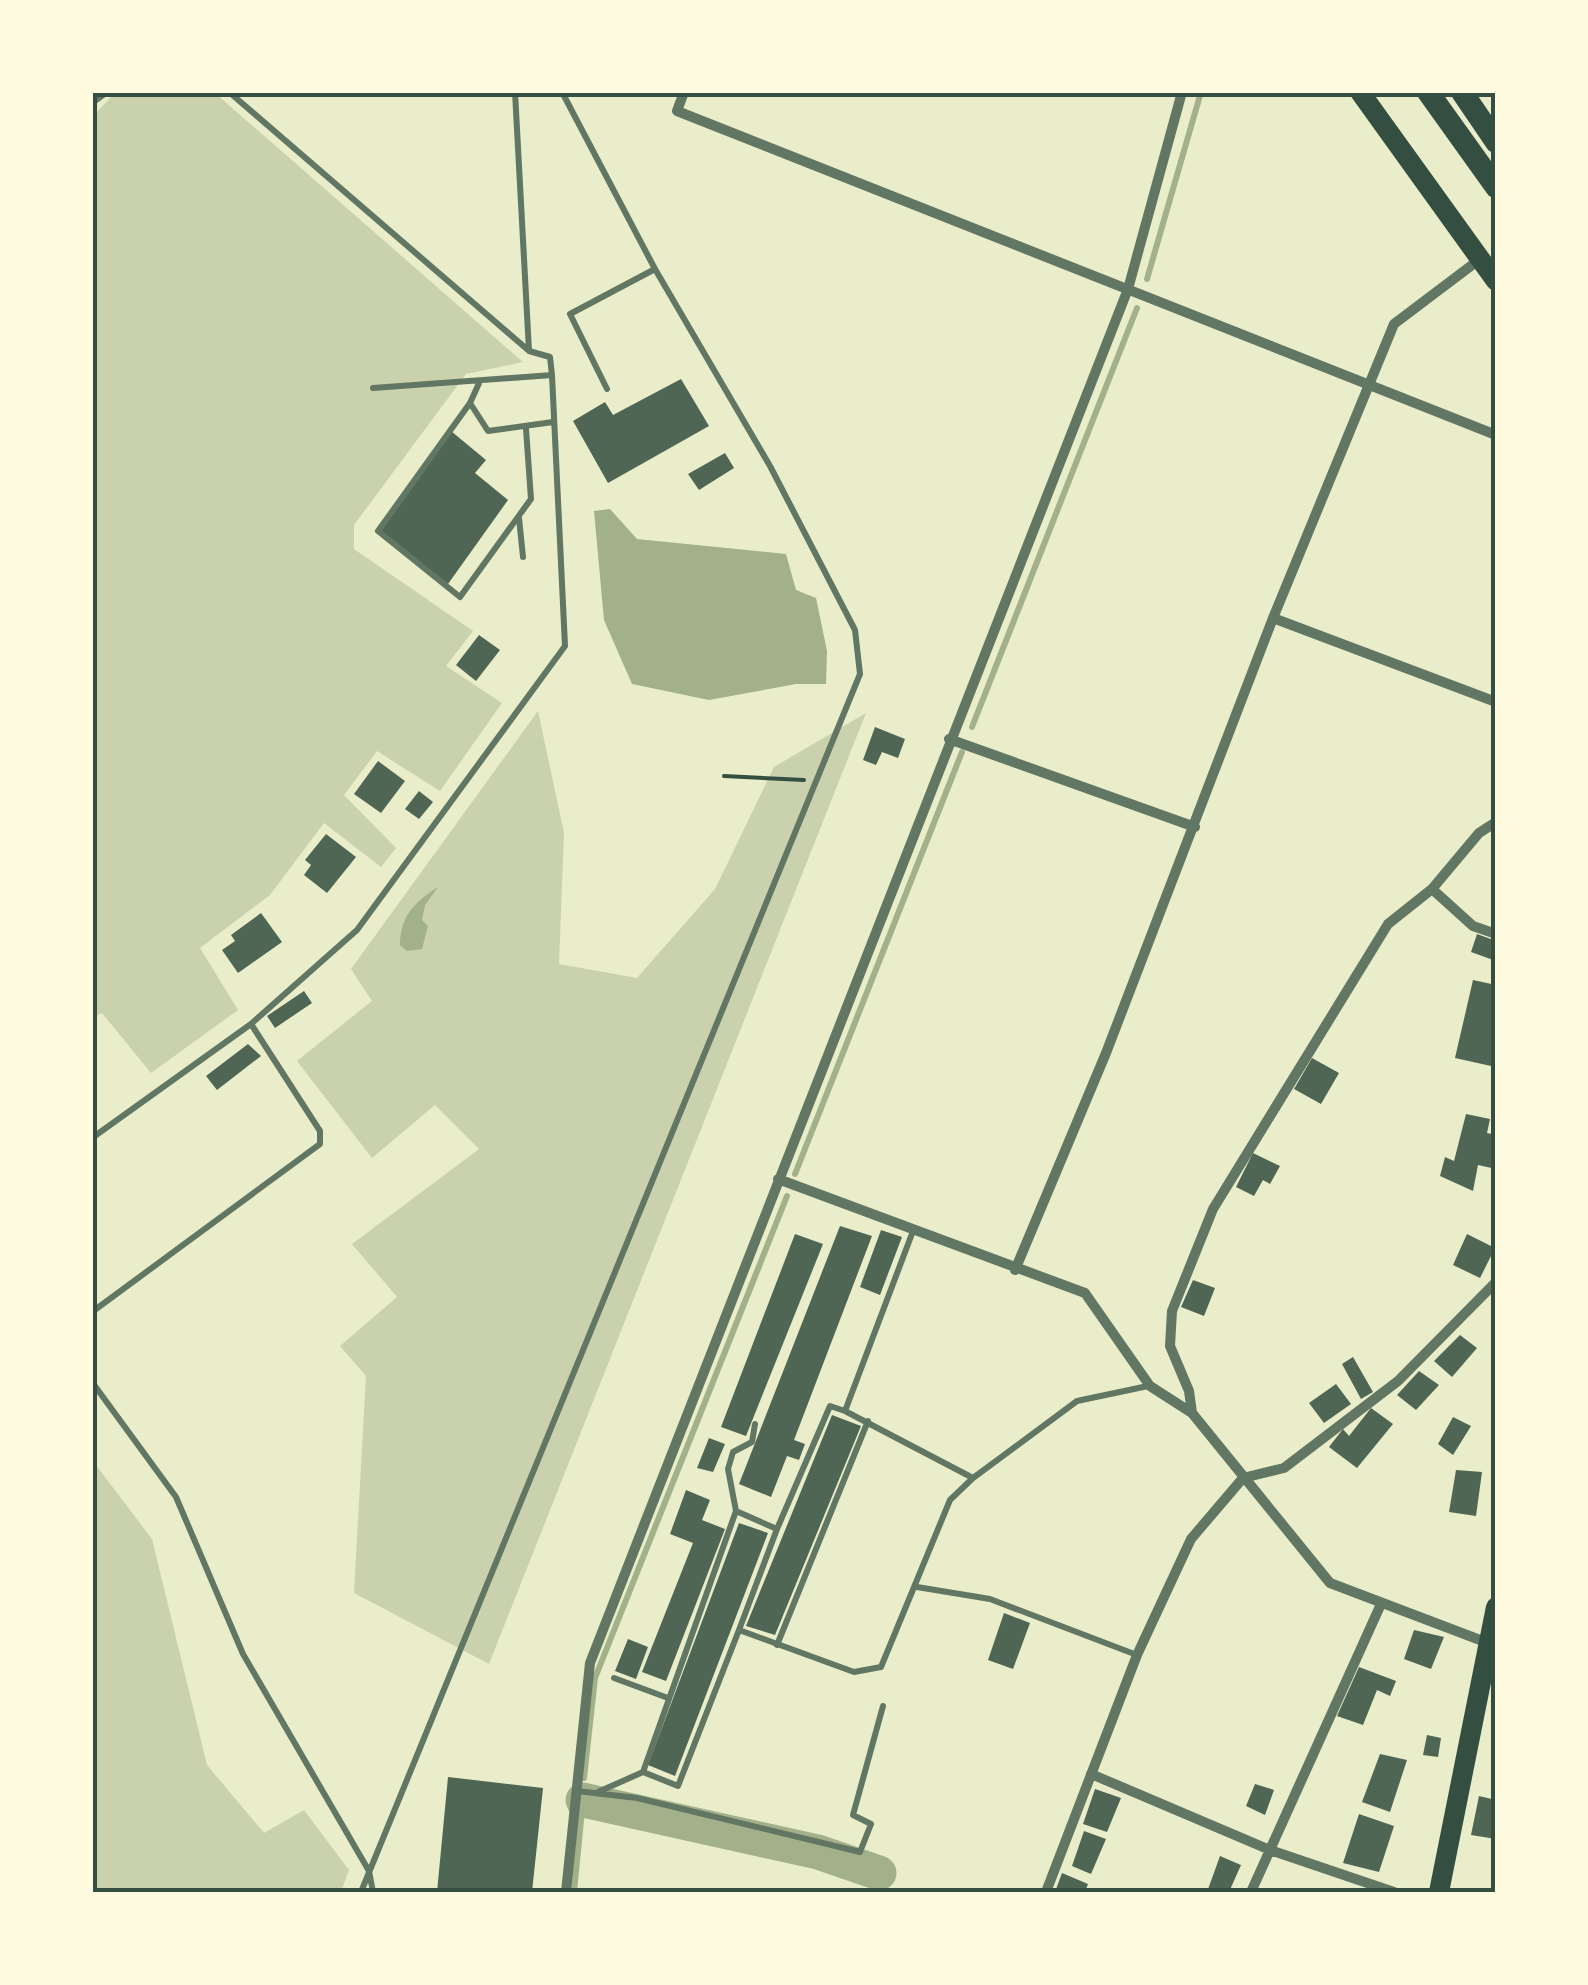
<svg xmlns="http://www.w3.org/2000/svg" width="1588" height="1985" font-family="'DejaVu Sans',sans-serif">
<rect width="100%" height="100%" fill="#e9edc9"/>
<path fill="#cad2ad" d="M 115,93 L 215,93 L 523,362 L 466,374 L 354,525 L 354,549 L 473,631 L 446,666 L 502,703 L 440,791 L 377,751 L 344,795 L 396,848 L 381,867 L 324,823 L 270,895 L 200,948 L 238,1010 L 151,1073 L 102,1013 L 93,1017 L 92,117 Z
M 538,711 L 564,833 L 559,964 L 637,978 L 715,889 L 774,767 L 866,713 L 489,1664 L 354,1593 L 366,1376 L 340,1346 L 397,1297 L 352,1244 L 479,1149 L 435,1105 L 372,1158 L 297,1061 L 372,1001 L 351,969 Z
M 92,1460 L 152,1539 L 207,1765 L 264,1833 L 304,1810 L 349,1870 L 341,1892 L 93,1892 Z"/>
<path fill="#a3b18a" d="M 610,509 L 637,539 L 786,554 L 796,590 L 816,598 L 827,651 L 826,684 L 796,684 L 709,700 L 632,684 L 604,620 L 594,511 Z
M 438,887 L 425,905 L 422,920 L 428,926 L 422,949 L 407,951 L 400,945 C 400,916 415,902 438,887 Z"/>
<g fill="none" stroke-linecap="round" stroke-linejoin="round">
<path stroke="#a3b18a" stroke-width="6" d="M 1147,279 L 1201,92
M 972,727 L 1137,308
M 795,1174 L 962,752
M 584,1778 L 595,1678 L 787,1196
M 574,1892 L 583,1800"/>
<path stroke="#a3b18a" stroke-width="35" d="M 583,1800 L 818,1852 L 879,1873"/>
</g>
<path fill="#4f6655" d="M 681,379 L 709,426 L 608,483 L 573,421 L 605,402 L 613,415 Z
M 451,431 L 486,460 L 475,473 L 508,500 L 448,584 L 379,530 Z
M 725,453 L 734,468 L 699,490 L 688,474 Z
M 479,635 L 500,650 L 476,681 L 456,665 Z
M 875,727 L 905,739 L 898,758 L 882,752 L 876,765 L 863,760 Z
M 378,761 L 405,781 L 381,813 L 354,794 Z
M 419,791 L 433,802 L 419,819 L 405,809 Z
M 326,834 L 356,857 L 327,893 L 304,875 L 311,865 L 305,860 Z
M 261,913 L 282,942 L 238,973 L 222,950 L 235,941 L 231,935 Z
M 1477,934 L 1496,941 L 1496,961 L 1471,952 Z
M 1473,980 L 1496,985 L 1496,1044 L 1491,1066 L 1455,1058 Z
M 304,991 L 312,1003 L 275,1028 L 267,1016 Z
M 248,1044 L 261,1056 L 217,1090 L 206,1076 Z
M 1312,1058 L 1339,1073 L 1321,1104 L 1294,1089 Z
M 1466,1114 L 1490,1119 L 1487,1133 L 1496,1135 L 1496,1169 L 1478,1165 L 1473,1191 L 1440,1176 L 1445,1157 L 1454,1161 Z
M 1253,1153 L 1280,1166 L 1270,1184 L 1263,1180 L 1254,1196 L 1236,1187 Z
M 840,1226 L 872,1236 L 794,1440 L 805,1444 L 799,1460 L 787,1456 L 771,1497 L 739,1484 Z
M 881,1230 L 902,1237 L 880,1295 L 860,1287 Z
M 795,1234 L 823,1244 L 746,1436 L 721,1427 Z
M 1467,1234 L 1495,1248 L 1480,1278 L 1453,1265 Z
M 1193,1280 L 1215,1288 L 1204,1316 L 1181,1307 Z
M 1460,1335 L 1477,1348 L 1452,1377 L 1434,1361 Z
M 1353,1357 L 1373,1392 L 1361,1399 L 1342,1364 Z
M 1419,1371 L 1439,1385 L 1416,1410 L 1397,1395 Z
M 1336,1384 L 1351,1404 L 1324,1423 L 1309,1403 Z
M 1371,1408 L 1393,1424 L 1357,1468 L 1329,1447 L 1343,1429 L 1349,1436 Z
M 832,1415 L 861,1426 L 775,1635 L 746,1626 Z
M 1453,1417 L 1471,1426 L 1453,1455 L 1438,1444 Z
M 709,1438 L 725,1444 L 713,1472 L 697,1468 Z
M 1456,1470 L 1482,1472 L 1476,1516 L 1449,1512 Z
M 686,1490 L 710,1500 L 702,1520 L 725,1529 L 666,1681 L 642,1672 L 693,1543 L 670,1534 Z
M 739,1523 L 768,1533 L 675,1776 L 648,1765 Z
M 1004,1613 L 1030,1623 L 1013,1669 L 988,1660 Z
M 1414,1630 L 1444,1637 L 1431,1669 L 1404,1659 Z
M 628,1639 L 648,1647 L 636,1679 L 615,1671 Z
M 1359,1667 L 1396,1681 L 1390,1696 L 1377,1690 L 1363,1725 L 1337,1716 Z
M 1427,1735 L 1441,1738 L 1438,1757 L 1423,1755 Z
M 1380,1754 L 1407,1760 L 1390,1812 L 1362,1802 Z
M 448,1777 L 543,1788 L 532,1892 L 437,1892 Z
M 1255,1784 L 1274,1790 L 1265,1815 L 1246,1806 Z
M 1095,1789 L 1121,1798 L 1107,1832 L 1083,1824 Z
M 1479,1796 L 1496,1800 L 1496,1839 L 1471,1835 Z
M 1359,1814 L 1394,1826 L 1379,1872 L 1343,1863 Z
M 1084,1831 L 1106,1839 L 1091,1874 L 1072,1866 Z
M 1220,1856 L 1241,1865 L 1229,1892 L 1207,1892 Z
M 1062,1873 L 1088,1884 L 1085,1892 L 1055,1892 Z"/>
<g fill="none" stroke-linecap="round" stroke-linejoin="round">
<path stroke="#344e41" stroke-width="4" d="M 724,776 L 804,780"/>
<path stroke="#617663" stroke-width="6" d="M 229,92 L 528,350
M 92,103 L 107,92
M 480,381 L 470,403 L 378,531 L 460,597 L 531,499 L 526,429
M 373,388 L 552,375
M 607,389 L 570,314 L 655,269
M 470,403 L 488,431 L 553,422
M 519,518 L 523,557
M 92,1138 L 251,1024 L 357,930 L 565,646 L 552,375 L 550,357 L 529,351 L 515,92
M 913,1231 L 845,1411 L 973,1478 L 1077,1401 L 1148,1386
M 92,1312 L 320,1144 L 320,1131 L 251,1024
M 92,1382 L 176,1497 L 243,1654 L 369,1871 L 373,1892
M 736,1511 L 728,1469 L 733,1452 L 752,1442 L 755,1424
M 777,1529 L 830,1406 L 845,1411
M 917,1587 L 990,1599 L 1137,1655
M 777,1645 L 868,1421
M 614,1678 L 668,1698
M 643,1772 L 736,1511 L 777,1529 L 739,1630
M 577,1791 L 637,1798 L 860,1852 L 871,1824 L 853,1815 L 883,1706
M 598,1792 L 643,1772 L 678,1786 L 739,1630 L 854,1672 L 881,1667 L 950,1500 L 973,1478
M 361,1892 L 860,674 L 855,630 L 770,466 L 655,269 L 562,92"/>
<path stroke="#617663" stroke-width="10" d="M 684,92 L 677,111 L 1496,435
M 1273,618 L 1496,702
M 949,739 L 1195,827
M 1432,889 L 1473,926 L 1496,934
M 778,1179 L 1085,1293 L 1150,1386 L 1192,1413 L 1330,1583 L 1488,1643
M 1015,1270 L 1106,1053 L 1273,618 L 1394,324 L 1480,259
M 1192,1413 L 1189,1391 L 1170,1346 L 1172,1311 L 1213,1209 L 1388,924 L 1432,889 L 1479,833 L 1496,822
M 1091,1774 L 1270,1850 L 1394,1892
M 566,1892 L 590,1663 L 1128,289 L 1182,92
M 1046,1892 L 1137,1655 L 1191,1539 L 1243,1478 L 1284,1468 L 1398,1381 L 1496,1282
M 1251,1892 L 1381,1604"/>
<path stroke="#344e41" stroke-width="20" d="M 1360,92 L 1496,281
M 1439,1892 L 1496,1607"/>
<path stroke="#344e41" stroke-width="22" d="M 1428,92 L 1496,187
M 1462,92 L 1496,142"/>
</g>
<rect width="1588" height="1985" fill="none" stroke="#fefae0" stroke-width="190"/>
<rect x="95" y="95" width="1398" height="1795" fill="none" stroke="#344e41" stroke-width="4"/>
</svg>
